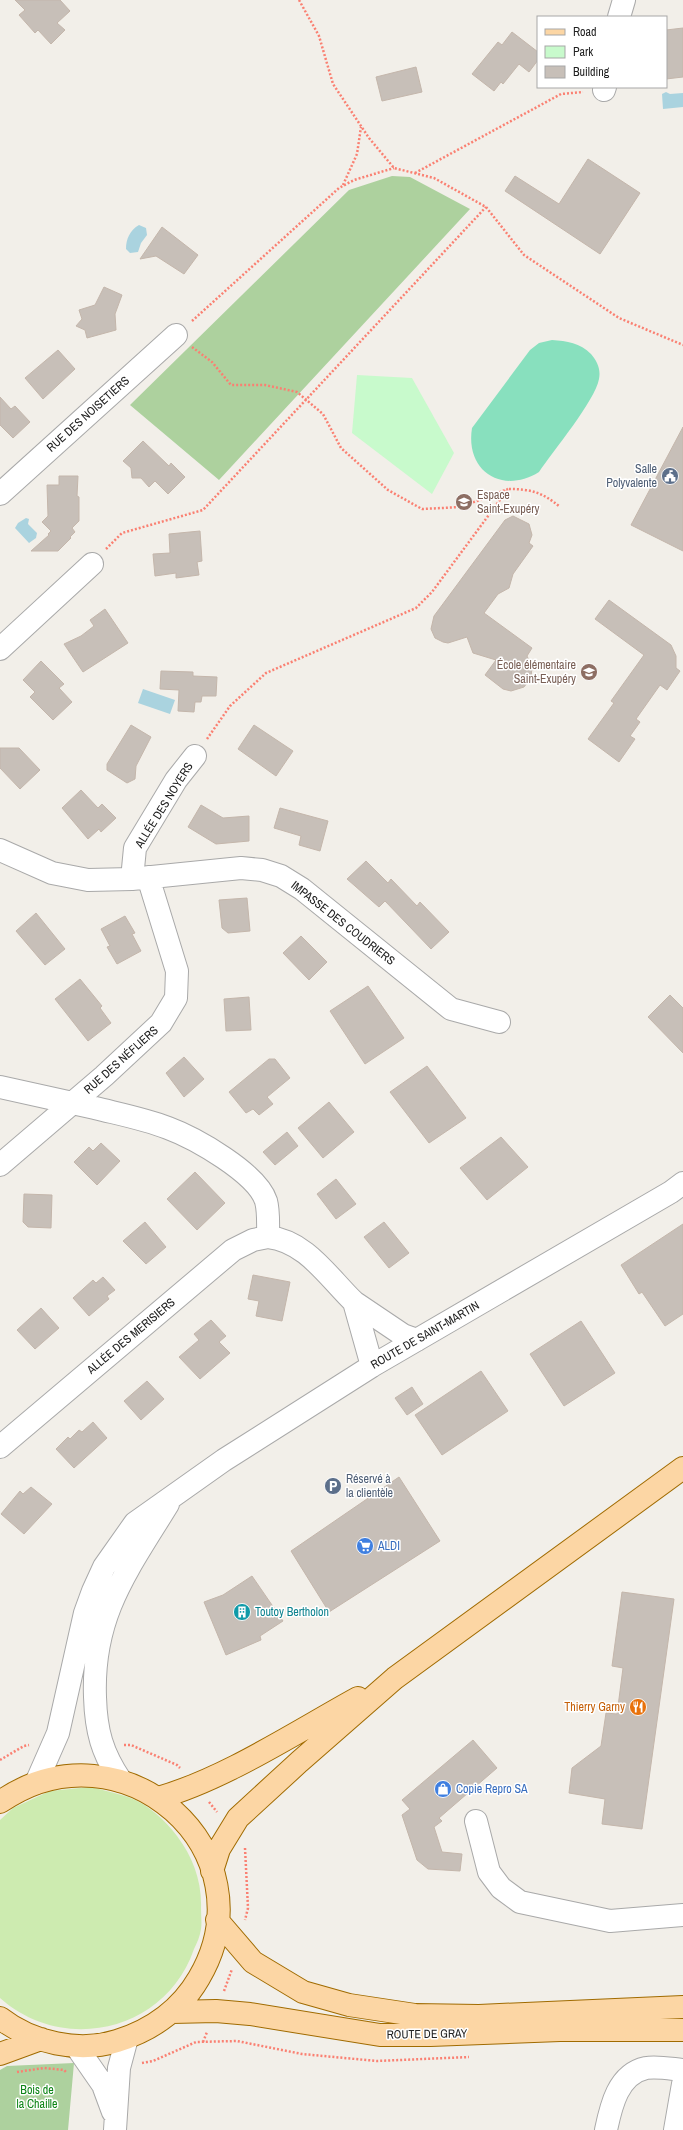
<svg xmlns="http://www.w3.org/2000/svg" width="683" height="2130" font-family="'Archivo Narrow',sans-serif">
<rect width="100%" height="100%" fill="#f2efe9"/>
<path fill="#cdebb0" d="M 90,1787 C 103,1790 116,1793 128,1797 C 148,1804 165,1820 177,1836 C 193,1857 202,1882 201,1908 C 201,1915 202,1923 201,1929 C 200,1936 197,1943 194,1949 C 166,2031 64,2055 0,1998 L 0,1820 L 13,1808 L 50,1791 Z"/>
<path fill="#add19e" d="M 392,176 L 410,177 L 470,209 L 219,480 L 130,405 L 349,190 Z
M 74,2063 L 68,2130 L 0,2130 L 0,2070 L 7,2066 Z"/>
<path fill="#c8facc" d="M 357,375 L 412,378 L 454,453 L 432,494 L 352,433 Z"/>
<path fill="#88e0be" d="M 552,340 C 567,341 580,343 591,354 C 597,361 601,369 599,379 C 595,401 553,451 539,472 C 502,495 465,471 472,428 L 530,350 L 539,343 Z"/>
<path fill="#aad3df" d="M 666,92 L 670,94 L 683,93 L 683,107 L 663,109 L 662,94 Z
M 139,225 L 146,228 L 147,235 L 141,243 L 138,252 L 130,253 L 126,249 C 126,239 130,230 139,225 Z
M 26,518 L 29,519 L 28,524 L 37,533 L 36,538 L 29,543 L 15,528 L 18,523 Z
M 143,689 L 175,700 L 170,714 L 138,703 Z"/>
<path fill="#c7bfb8" stroke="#c4b6ab" d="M 15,0 L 60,0 L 70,11 L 57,23 L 65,30 L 51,44 L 38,30 L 35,33 L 19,15 L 25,10 Z
M 683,28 L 683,77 L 666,79 L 666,30 Z
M 512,32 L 538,52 L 538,60 L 529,72 L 519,64 L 503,84 L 501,82 L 494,91 L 472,74 L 498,42 L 502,45 Z
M 416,67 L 422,92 L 382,101 L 376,77 Z
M 588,159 L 640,193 L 600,254 L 505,191 L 515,176 L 559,204 Z
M 162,227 L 198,255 L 184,274 L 156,256 L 140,259 Z
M 104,287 L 122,295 L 115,314 L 116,330 L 87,338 L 85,330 L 76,326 L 82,319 L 79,310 L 95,305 Z
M 58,350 L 75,369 L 43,399 L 25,378 Z
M 0,397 L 11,409 L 15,406 L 30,422 L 13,438 L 0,425 Z
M 683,427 L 683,551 L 631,525 Z
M 143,441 L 169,466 L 171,463 L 185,477 L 168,494 L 155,481 L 149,487 L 141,478 L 132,478 L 131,468 L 123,461 Z
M 59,476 L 78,476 L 77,496 L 79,497 L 79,521 L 72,528 L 75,532 L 70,537 L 71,538 L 58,551 L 31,551 L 49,535 L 48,534 L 51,531 L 42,522 L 48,516 L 47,485 L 59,485 Z
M 513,516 L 529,524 L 532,535 L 529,543 L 533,546 L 513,574 L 509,588 L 498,594 L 484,613 L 532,648 L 527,656 L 532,667 L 531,678 L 524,687 L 511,691 L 503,689 L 485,675 L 496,660 L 473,653 L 467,637 L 448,643 L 443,642 L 435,638 L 431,629 L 434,616 L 505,520 Z
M 200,531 L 202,561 L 197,562 L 199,575 L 176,578 L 176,573 L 155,576 L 153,554 L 170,553 L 169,534 Z
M 609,600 L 671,645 L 676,656 L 676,668 L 680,671 L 667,690 L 660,685 L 636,719 L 640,722 L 630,736 L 635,739 L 619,762 L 588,739 L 614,703 L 611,701 L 644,655 L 595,619 Z
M 105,609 L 128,643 L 83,672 L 64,644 L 81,636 L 94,626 L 90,620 Z
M 41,661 L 64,684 L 59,688 L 72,702 L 53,720 L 30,697 L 35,692 L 23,680 Z
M 161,671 L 193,672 L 193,676 L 217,677 L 216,696 L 202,696 L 201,702 L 195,702 L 194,712 L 178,711 L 179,690 L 160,689 Z
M 131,725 L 151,737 L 136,766 L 135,779 L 127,783 L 107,770 L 107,764 Z
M 254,725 L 293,751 L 276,776 L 238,749 Z
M 0,748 L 19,748 L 40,770 L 20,789 L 0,768 Z
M 81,790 L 98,808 L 102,804 L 116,818 L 101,832 L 99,829 L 88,839 L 62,808 Z
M 201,805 L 223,818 L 249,816 L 249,841 L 216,844 L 188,827 Z
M 280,808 L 328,821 L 320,851 L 299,845 L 301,836 L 274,828 Z
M 366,861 L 388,883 L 391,879 L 417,906 L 420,902 L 449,932 L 431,949 L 385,901 L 379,907 L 347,879 Z
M 247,898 L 250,931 L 228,933 L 222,928 L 219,900 Z
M 36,913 L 65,949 L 45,965 L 16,931 Z
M 125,916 L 135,933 L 132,934 L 141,951 L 117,964 L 107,947 L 110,946 L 101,929 Z
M 301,936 L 327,962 L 309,980 L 283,953 Z
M 80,979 L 102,1006 L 100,1008 L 111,1023 L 88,1041 L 55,999 Z
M 368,986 L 404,1038 L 365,1064 L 330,1011 Z
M 670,995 L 683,1008 L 683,1053 L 648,1017 Z
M 249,997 L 251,1030 L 226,1031 L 224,999 Z
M 184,1057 L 204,1079 L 184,1097 L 166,1073 Z
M 269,1059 L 275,1059 L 290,1078 L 267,1097 L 273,1104 L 259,1115 L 253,1109 L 246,1113 L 229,1092 Z
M 427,1066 L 466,1118 L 429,1143 L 390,1092 Z
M 329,1102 L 354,1132 L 323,1158 L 298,1128 Z
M 287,1132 L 298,1146 L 275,1165 L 263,1152 Z
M 501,1137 L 528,1167 L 487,1200 L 460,1168 Z
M 101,1143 L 120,1161 L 97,1185 L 74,1162 L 89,1147 L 93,1151 Z
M 195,1172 L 225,1203 L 197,1230 L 167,1199 Z
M 336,1179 L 356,1204 L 336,1219 L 317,1194 Z
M 24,1194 L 52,1195 L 51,1228 L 28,1227 L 23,1222 Z
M 145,1222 L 166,1247 L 146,1264 L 123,1241 Z
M 384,1222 L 409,1253 L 389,1268 L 364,1237 Z
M 683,1224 L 683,1314 L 665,1326 L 642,1292 L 639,1294 L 621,1265 Z
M 253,1275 L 290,1282 L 282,1321 L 256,1316 L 259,1301 L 248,1299 Z
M 103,1277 L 115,1290 L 107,1296 L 109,1299 L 89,1316 L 73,1298 L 93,1280 L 96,1283 Z
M 41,1308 L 59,1328 L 35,1349 L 17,1330 Z
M 211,1320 L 226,1336 L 219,1342 L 230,1353 L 200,1379 L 179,1357 L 199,1340 L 194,1334 Z
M 581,1321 L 615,1373 L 564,1406 L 530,1354 Z
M 481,1371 L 508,1411 L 442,1455 L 415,1415 Z
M 147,1381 L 164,1399 L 141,1420 L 124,1401 Z
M 412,1387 L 423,1404 L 407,1415 L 395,1398 Z
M 93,1422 L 107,1438 L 74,1468 L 56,1449 L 68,1437 L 70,1439 L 79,1430 L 82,1432 Z
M 399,1477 L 440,1541 L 329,1612 L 291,1551 Z
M 31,1487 L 52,1504 L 24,1534 L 1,1514 L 20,1491 L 23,1494 Z
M 252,1576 L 283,1621 L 260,1636 L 261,1640 L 226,1655 L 204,1602 L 223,1595 Z
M 622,1592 L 674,1599 L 642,1829 L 602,1824 L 605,1799 L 569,1793 L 572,1768 L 601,1746 L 606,1713 L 617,1714 L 623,1668 L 612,1666 Z
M 473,1740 L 497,1768 L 439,1818 L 442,1821 L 434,1827 L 442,1852 L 462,1854 L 460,1871 L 428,1869 L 417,1860 L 402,1815 L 410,1809 L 402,1800 Z"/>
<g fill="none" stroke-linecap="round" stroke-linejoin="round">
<g stroke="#a9a9a9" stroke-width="24">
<path id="minor" d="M 619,17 L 624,0
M 604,90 L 605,87
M 0,494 L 176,335
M 0,649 L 92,564
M 0,850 L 52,873 L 88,880 L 132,879 L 241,868 L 262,870 L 281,876 L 302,889 L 451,1009 L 499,1022
M 132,879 L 135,848 L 176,780 L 195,756
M 0,1087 C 32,1094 63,1101 95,1108 C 119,1114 145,1119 168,1128 C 195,1138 257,1173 266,1201 C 269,1212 268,1225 268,1237 C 306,1241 328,1277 354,1302
M 0,1165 L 104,1076 L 161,1023 L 176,998 L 177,971 L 148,877
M 372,1366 L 354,1302 L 403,1335 L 417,1340
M 0,1447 L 233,1250 L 253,1240 L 268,1237
M 121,1781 C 102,1753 96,1731 95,1697 C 92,1615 127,1571 168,1504
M 36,1783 L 58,1733 L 85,1613 L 93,1591 L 104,1567 L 135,1523 L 224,1460 L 372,1366 L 671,1192 L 683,1183
M 476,1821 L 489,1872 L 501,1888 L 520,1902 L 610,1921 L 683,1915
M 76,2046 L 103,2085 L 113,2112
M 115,2130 L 119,2068 L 127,2038
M 606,2130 C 611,2106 618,2074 646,2068 C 657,2066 672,2069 683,2070
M 675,2130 L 683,2084"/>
</g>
<g stroke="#a06b00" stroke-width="24">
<path id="major" d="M 158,1798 C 225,1779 296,1732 358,1698
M 0,1802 C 123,1717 273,1852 199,1978 C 181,2009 152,2030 117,2041 C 79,2053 32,2043 0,2018
M 212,1871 L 219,1849 L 238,1818 L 299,1762 L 395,1678 L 683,1468
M 217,1920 L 253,1962 L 303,1992 L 349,2005 L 415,2015 L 479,2016 L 683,2007
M 172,2012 L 216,2011 L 250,2014 L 380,2035 L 430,2035 L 560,2030 L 683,2030
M 0,2054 L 41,2039"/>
</g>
<path stroke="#fa8072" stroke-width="2.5" stroke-dasharray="2 2" stroke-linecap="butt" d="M 299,0 L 319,36 L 333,84 L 369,138 L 394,168 L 434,178 L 486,207 L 524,255 L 619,318 L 683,345
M 415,173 L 561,94 L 583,92
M 343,185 L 357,154 L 361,127
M 192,321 L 339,188 L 354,180 L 394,168
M 192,347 L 212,362 L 231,385 L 265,385 L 297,392 L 323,414 L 341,448 L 388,490 L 422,509 L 461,507 L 508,489
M 106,549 L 122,533 L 203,510 L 486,207
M 207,739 L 230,706 L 266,673 L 416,608 L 432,592 L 508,489 C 531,489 542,492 560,507
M 124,1745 L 131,1745 L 177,1765 L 180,1768
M 0,1760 L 24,1746 L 29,1745
M 209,1802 L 217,1812
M 245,1848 L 248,1908 L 245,1920
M 224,1991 L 232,1969
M 203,2042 L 207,2032
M 142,2063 L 153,2061 L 196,2042 L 237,2041 L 302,2054 L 377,2061 L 469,2057
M 17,2072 L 44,2068 L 64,2070 L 66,2072"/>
<use href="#minor" stroke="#fff" stroke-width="22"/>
<use href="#major" stroke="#fcd6a4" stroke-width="22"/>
</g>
<defs>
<g id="civic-disc" transform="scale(0.9)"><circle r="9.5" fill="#5c6f8a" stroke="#fff"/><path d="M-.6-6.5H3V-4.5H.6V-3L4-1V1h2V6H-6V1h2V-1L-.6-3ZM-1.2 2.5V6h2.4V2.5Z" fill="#fff"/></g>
<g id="school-disc" transform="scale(0.9)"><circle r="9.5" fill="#8d6e63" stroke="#fff"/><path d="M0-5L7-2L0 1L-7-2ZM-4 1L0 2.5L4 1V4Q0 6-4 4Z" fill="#fff"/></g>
<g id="parking-disc" transform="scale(0.9)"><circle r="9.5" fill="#5c6f8a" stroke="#fff"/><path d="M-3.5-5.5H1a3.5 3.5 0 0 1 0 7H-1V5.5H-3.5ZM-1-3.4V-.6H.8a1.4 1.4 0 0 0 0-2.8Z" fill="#fff"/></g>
<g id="supermarket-disc" transform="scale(0.9)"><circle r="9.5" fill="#3f7fe0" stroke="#fff"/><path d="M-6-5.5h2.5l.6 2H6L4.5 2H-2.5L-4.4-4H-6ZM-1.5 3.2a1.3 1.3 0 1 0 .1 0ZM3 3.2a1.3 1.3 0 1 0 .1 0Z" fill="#fff"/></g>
<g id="building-disc" transform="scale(0.9)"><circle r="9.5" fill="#0f9aa8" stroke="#fff"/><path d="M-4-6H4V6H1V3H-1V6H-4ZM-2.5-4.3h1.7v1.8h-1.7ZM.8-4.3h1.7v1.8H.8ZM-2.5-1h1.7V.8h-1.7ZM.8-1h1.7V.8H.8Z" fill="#fff"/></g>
<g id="restaurant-disc" transform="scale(0.9)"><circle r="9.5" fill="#e8710a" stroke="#fff"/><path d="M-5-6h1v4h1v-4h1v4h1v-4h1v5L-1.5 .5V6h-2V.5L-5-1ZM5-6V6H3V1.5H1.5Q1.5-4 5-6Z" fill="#fff"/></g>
<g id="shop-disc" transform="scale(0.9)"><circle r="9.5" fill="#3f7fe0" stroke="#fff"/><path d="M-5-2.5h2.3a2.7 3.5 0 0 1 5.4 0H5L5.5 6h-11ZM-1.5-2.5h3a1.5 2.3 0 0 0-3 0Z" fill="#fff"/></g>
</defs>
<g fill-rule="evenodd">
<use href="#civic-disc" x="670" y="476"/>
<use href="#school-disc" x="464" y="502"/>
<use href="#school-disc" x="589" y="672"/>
<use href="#parking-disc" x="333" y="1486"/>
<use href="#supermarket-disc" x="365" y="1546"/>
<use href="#building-disc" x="242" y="1612"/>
<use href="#restaurant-disc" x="638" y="1707"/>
<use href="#shop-disc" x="443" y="1789"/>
</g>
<g text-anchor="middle" stroke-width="3" stroke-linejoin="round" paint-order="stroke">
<g font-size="12" fill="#222" stroke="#fff">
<text transform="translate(88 414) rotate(-42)" y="4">RUE DES NOISETIERS</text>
<text transform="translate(164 805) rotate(-58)" y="4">ALLÉE DES NOYERS</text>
<text transform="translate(343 923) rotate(38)" y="4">IMPASSE DES COUDRIERS</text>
<text transform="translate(121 1060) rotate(-42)" y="4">RUE DES NÉFLIERS</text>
<text transform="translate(425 1335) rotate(-30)" y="4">ROUTE DE SAINT-MARTIN</text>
<text transform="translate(131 1336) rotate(-40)" y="4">ALLÉE DES MERISIERS</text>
<text transform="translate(427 2034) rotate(-1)" y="4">ROUTE DE GRAY</text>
</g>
<g font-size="12" fill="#4e5e75" stroke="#fff" text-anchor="end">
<text x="657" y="473">Salle<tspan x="657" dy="14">Polyvalente</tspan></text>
<text x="346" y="1483" text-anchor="start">Réservé à<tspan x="346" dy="14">la clientèle</tspan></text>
</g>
<g font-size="12" fill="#785e54" stroke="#fff" text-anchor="start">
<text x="477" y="499">Espace<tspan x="477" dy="14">Saint-Exupéry</tspan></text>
<text x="576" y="669" text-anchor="end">École élémentaire<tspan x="576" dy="14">Saint-Exupéry</tspan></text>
</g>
<g font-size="12" fill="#366cbe" stroke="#fff" text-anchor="start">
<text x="378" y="1550">ALDI</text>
<text x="456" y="1793">Copie Repro SA</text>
</g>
<g font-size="12" fill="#0d838f" stroke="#fff" text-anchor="start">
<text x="255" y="1616">Toutoy Bertholon</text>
</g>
<g font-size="12" fill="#c56008" stroke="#fff" text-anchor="end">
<text x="625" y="1711">Thierry Garny</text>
</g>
<g font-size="12" fill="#0c8416" stroke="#fff">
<text x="37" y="2094">Bois de<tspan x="37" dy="14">la Chaille</tspan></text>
</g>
</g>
<rect x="537" y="16" width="130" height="72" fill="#ffffff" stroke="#a7a7a7"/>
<rect x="545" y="29" width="20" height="6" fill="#fcd6a4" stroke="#a7a7a7"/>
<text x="573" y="36" font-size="12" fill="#222222">Road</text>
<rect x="545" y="46" width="20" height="12" fill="#c8facc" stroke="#a7a7a7"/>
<text x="573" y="56" font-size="12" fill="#222222">Park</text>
<rect x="545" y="66" width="20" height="12" fill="#c7bfb8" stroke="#a7a7a7"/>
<text x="573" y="76" font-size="12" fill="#222222">Building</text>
</svg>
